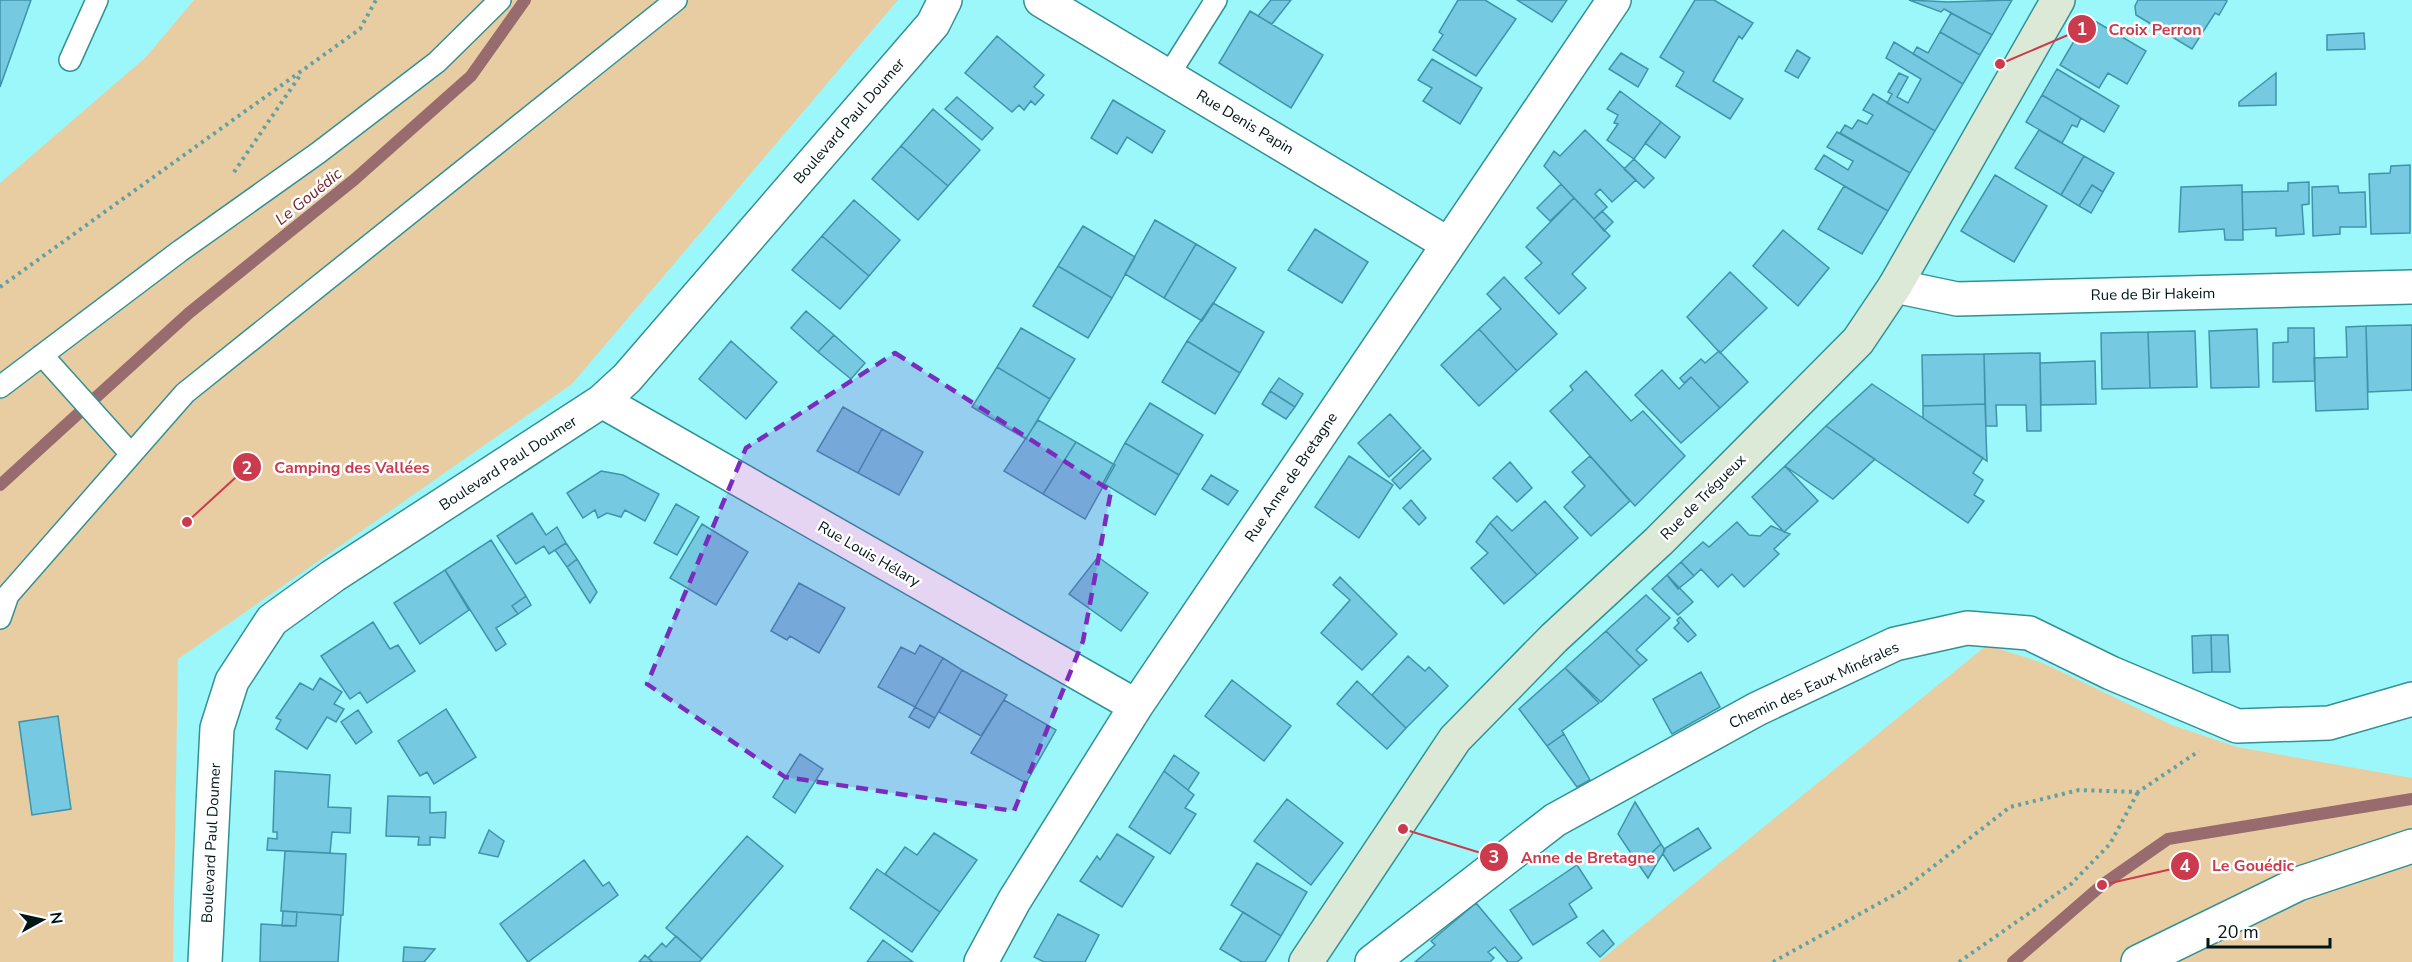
<svg xmlns="http://www.w3.org/2000/svg" width="2412" height="962" font-family="'Nunito Sans',sans-serif">
<rect width="100%" height="100%" fill="#9cf7fa"/>
<path fill="#e9cda2" d="M 194,0 L 898,0 L 572,384 L 178,659 L 173,962 L 0,962 L 0,183 L 146,57 Z
M 1987,645 L 2043,663 L 2172,725 L 2237,747 L 2412,778 L 2412,962 L 1598,962 Z"/>
<g fill="none" stroke-linecap="round" stroke-linejoin="round">
<path stroke="#986c6e" stroke-width="12" d="M 93,400 L 189,313 L 355,179 L 471,76 L 525,0
M 0,485 L 80,412
M 2013,962 L 2102,885 L 2168,839 L 2412,799"/>
</g>
<path fill="#75c9e0" stroke="#3f93aa" stroke-width="1.5" d="M 0,0 L 31,0 L 0,87 Z
M 1271,0 L 1291,0 L 1272,24 L 1258,16 Z
M 1458,0 L 1485,0 L 1516,19 L 1476,76 L 1433,50 L 1443,35 L 1439,32 Z
M 1517,0 L 1567,0 L 1552,22 Z
M 1695,0 L 1714,0 L 1753,23 L 1742,39 L 1739,36 L 1713,81 L 1743,99 L 1730,119 L 1676,86 L 1684,72 L 1660,57 Z
M 1909,0 L 1948,2 L 2012,0 L 1992,35 L 1944,9 L 1941,12 Z
M 2138,0 L 2225,0 L 2227,1 L 2219,15 L 2215,13 L 2192,49 L 2136,15 L 2135,6 Z
M 1250,11 L 1323,55 L 1291,108 L 1219,63 Z
M 1951,13 L 1992,35 L 1980,55 L 1940,32 Z
M 2088,17 L 2146,51 L 2127,84 L 2108,73 L 2099,88 L 2060,65 Z
M 1940,32 L 1980,55 L 1963,84 L 1913,54 L 1917,47 L 1928,53 Z
M 2364,33 L 2365,49 L 2327,50 L 2327,35 Z
M 997,36 L 1044,75 L 1034,87 L 1044,95 L 1035,105 L 1031,101 L 1024,110 L 1019,105 L 1012,112 L 965,73 Z
M 1894,42 L 1963,84 L 1935,131 L 1887,103 L 1892,94 L 1888,92 L 1899,73 L 1908,77 L 1897,97 L 1908,103 L 1921,79 L 1886,58 Z
M 1797,50 L 1810,58 L 1798,78 L 1785,71 Z
M 1621,53 L 1648,69 L 1638,87 L 1609,69 Z
M 1432,59 L 1482,88 L 1460,124 L 1423,101 L 1432,88 L 1418,80 Z
M 2057,69 L 2119,106 L 2104,132 L 2042,95 Z
M 2276,73 L 2276,105 L 2239,106 L 2239,102 Z
M 1620,91 L 1661,122 L 1634,159 L 1607,140 L 1618,124 L 1614,123 L 1618,115 L 1607,109 Z
M 1873,94 L 1935,131 L 1910,173 L 1840,133 L 1845,125 L 1852,129 L 1858,120 L 1867,124 L 1873,115 L 1863,110 Z
M 2042,95 L 2081,118 L 2077,127 L 2072,125 L 2062,143 L 2026,122 Z
M 957,97 L 993,128 L 982,140 L 945,109 Z
M 1113,100 L 1165,131 L 1152,153 L 1127,137 L 1117,154 L 1091,138 Z
M 933,109 L 980,150 L 948,186 L 901,146 Z
M 1661,122 L 1680,137 L 1665,158 L 1645,143 Z
M 1585,130 L 1636,180 L 1612,202 L 1600,189 L 1595,194 L 1607,207 L 1594,219 L 1544,166 L 1554,151 L 1560,156 Z
M 2039,130 L 2084,156 L 2061,195 L 2015,168 Z
M 1837,132 L 1910,173 L 1888,211 L 1815,169 L 1824,155 L 1848,170 L 1853,161 L 1827,147 Z
M 901,146 L 948,186 L 918,220 L 872,179 Z
M 2084,156 L 2114,173 L 2103,192 L 2092,185 L 2079,206 L 2061,195 Z
M 1634,159 L 1654,178 L 1644,188 L 1624,169 Z
M 2410,165 L 2410,233 L 2371,234 L 2369,174 L 2390,173 L 2391,166 Z
M 1995,175 L 2047,206 L 2014,262 L 1961,231 Z
M 2309,182 L 2309,204 L 2302,205 L 2304,234 L 2276,236 L 2276,228 L 2243,230 L 2242,192 L 2288,191 L 2288,183 Z
M 1561,184 L 1574,198 L 1550,221 L 1537,208 Z
M 2092,185 L 2103,192 L 2091,213 L 2079,206 Z
M 2242,185 L 2243,240 L 2225,240 L 2224,229 L 2179,232 L 2181,187 Z
M 1844,186 L 1888,211 L 1862,254 L 1818,229 Z
M 2338,186 L 2339,193 L 2365,192 L 2366,227 L 2340,227 L 2340,234 L 2313,236 L 2312,187 Z
M 1574,198 L 1610,236 L 1572,274 L 1586,288 L 1559,314 L 1525,278 L 1542,263 L 1526,247 Z
M 854,200 L 900,240 L 869,276 L 822,236 Z
M 1602,211 L 1613,222 L 1604,231 L 1594,219 Z
M 1155,220 L 1196,244 L 1164,298 L 1125,274 Z
M 1083,226 L 1135,257 L 1112,298 L 1058,266 Z
M 1315,229 L 1368,262 L 1342,303 L 1288,270 Z
M 1783,230 L 1829,268 L 1798,306 L 1753,266 Z
M 822,236 L 869,276 L 840,309 L 792,270 Z
M 1196,244 L 1236,268 L 1202,321 L 1164,298 Z
M 1058,266 L 1112,298 L 1088,338 L 1033,306 Z
M 1730,272 L 1767,308 L 1720,353 L 1687,317 Z
M 1504,277 L 1557,334 L 1517,371 L 1479,329 L 1501,309 L 1487,294 Z
M 1213,303 L 1264,332 L 1240,373 L 1187,341 Z
M 806,311 L 834,335 L 818,352 L 791,328 Z
M 2412,325 L 2412,390 L 2368,392 L 2366,326 Z
M 2366,326 L 2368,409 L 2316,411 L 2314,358 L 2347,357 L 2346,327 Z
M 1021,328 L 1075,359 L 1050,399 L 997,367 Z
M 2288,328 L 2314,328 L 2315,381 L 2273,382 L 2273,343 L 2288,342 Z
M 1479,329 L 1517,371 L 1479,406 L 1441,365 Z
M 2257,329 L 2259,387 L 2211,388 L 2209,331 Z
M 2195,331 L 2197,387 L 2150,388 L 2148,332 Z
M 2148,332 L 2150,388 L 2102,389 L 2101,333 Z
M 834,335 L 865,363 L 851,379 L 818,352 Z
M 731,341 L 777,382 L 746,419 L 699,379 Z
M 1187,341 L 1240,373 L 1215,414 L 1162,382 Z
M 1719,351 L 1748,382 L 1720,408 L 1691,377 L 1684,383 L 1680,378 L 1701,359 L 1705,363 Z
M 2040,353 L 2041,431 L 2027,431 L 2026,405 L 1996,405 L 1997,426 L 1986,426 L 1984,354 Z
M 1984,354 L 1985,404 L 1923,406 L 1922,355 Z
M 2095,361 L 2096,404 L 2041,405 L 2040,363 Z
M 997,367 L 1050,399 L 1026,439 L 972,407 Z
M 1662,370 L 1679,389 L 1691,377 L 1720,408 L 1681,443 L 1635,395 Z
M 1586,371 L 1631,421 L 1643,411 L 1685,456 L 1635,506 L 1550,411 L 1573,390 L 1570,386 Z
M 1279,378 L 1303,394 L 1295,407 L 1270,391 Z
M 1872,384 L 1983,458 L 1973,473 L 1983,480 L 1974,495 L 1984,501 L 1968,523 L 1826,426 Z
M 1270,391 L 1295,407 L 1286,419 L 1262,404 Z
M 1150,403 L 1203,435 L 1179,475 L 1125,443 Z
M 1985,404 L 1987,461 L 1923,418 L 1923,406 Z
M 843,407 L 882,429 L 858,473 L 817,451 Z
M 1390,414 L 1421,448 L 1389,477 L 1358,443 Z
M 1038,420 L 1076,442 L 1043,494 L 1004,471 Z
M 1826,426 L 1875,459 L 1833,499 L 1785,466 Z
M 882,429 L 923,452 L 899,495 L 858,473 Z
M 1076,442 L 1115,465 L 1085,519 L 1043,494 Z
M 1125,443 L 1179,475 L 1155,515 L 1103,483 Z
M 1423,450 L 1431,459 L 1400,489 L 1392,480 Z
M 1349,456 L 1393,485 L 1359,538 L 1315,507 Z
M 1590,456 L 1630,501 L 1591,536 L 1564,507 L 1585,486 L 1572,472 Z
M 1510,462 L 1532,488 L 1517,502 L 1493,478 Z
M 1785,466 L 1818,501 L 1784,532 L 1752,497 Z
M 601,471 L 623,475 L 659,494 L 645,521 L 625,510 L 621,517 L 607,513 L 598,518 L 595,510 L 583,518 L 567,493 Z
M 1211,475 L 1238,491 L 1228,505 L 1202,489 Z
M 1411,500 L 1426,518 L 1419,525 L 1403,508 Z
M 1545,501 L 1578,538 L 1537,575 L 1490,523 L 1497,516 L 1512,531 Z
M 676,504 L 699,517 L 677,555 L 654,543 Z
M 532,513 L 546,535 L 557,527 L 566,543 L 549,554 L 544,546 L 516,564 L 497,536 Z
M 1737,522 L 1749,535 L 1760,536 L 1771,526 L 1790,534 L 1774,549 L 1779,554 L 1744,587 L 1732,574 L 1718,587 L 1701,569 L 1694,576 L 1681,562 L 1703,542 L 1709,547 Z
M 1490,523 L 1537,575 L 1504,604 L 1471,568 L 1488,553 L 1476,542 Z
M 702,524 L 748,552 L 716,605 L 670,578 Z
M 491,540 L 526,596 L 512,606 L 518,614 L 496,628 L 506,644 L 496,651 L 445,570 Z
M 566,543 L 577,559 L 567,567 L 555,550 Z
M 1098,557 L 1148,593 L 1121,631 L 1069,594 Z
M 577,559 L 597,592 L 590,603 L 567,567 Z
M 1681,562 L 1694,576 L 1678,589 L 1667,575 Z
M 445,570 L 469,610 L 420,644 L 394,603 Z
M 1667,575 L 1693,602 L 1678,615 L 1652,589 Z
M 1340,577 L 1397,634 L 1362,670 L 1321,633 L 1350,600 L 1333,585 Z
M 799,583 L 845,608 L 819,653 L 790,636 L 787,640 L 771,631 Z
M 1646,595 L 1670,618 L 1636,650 L 1647,660 L 1640,666 L 1606,631 Z
M 526,596 L 531,605 L 518,614 L 512,606 Z
M 1680,617 L 1696,635 L 1688,642 L 1674,628 L 1679,623 L 1677,620 Z
M 373,622 L 390,649 L 398,645 L 415,671 L 367,703 L 360,692 L 350,699 L 321,656 Z
M 1606,631 L 1640,666 L 1601,702 L 1565,668 Z
M 2211,635 L 2228,635 L 2230,672 L 2212,672 Z
M 2211,635 L 2212,672 L 2193,673 L 2192,636 Z
M 920,645 L 943,658 L 915,707 L 878,687 L 901,647 L 915,654 Z
M 1408,656 L 1425,671 L 1429,667 L 1448,686 L 1406,728 L 1372,695 Z
M 943,658 L 962,670 L 935,718 L 915,707 Z
M 1565,668 L 1599,703 L 1562,731 L 1564,734 L 1547,746 L 1519,709 Z
M 962,670 L 1007,695 L 981,736 L 939,712 Z
M 1701,672 L 1720,707 L 1672,734 L 1653,699 Z
M 320,678 L 342,692 L 334,704 L 344,709 L 336,722 L 327,717 L 307,749 L 276,729 L 281,720 L 276,718 L 300,683 L 313,690 Z
M 1232,680 L 1291,726 L 1264,761 L 1205,716 Z
M 1357,681 L 1406,728 L 1387,749 L 1337,704 Z
M 1004,700 L 1056,730 L 1026,783 L 971,753 Z
M 915,707 L 935,718 L 929,728 L 909,717 Z
M 446,709 L 476,757 L 434,784 L 427,772 L 420,776 L 398,741 Z
M 358,710 L 372,732 L 356,744 L 341,722 Z
M 58,716 L 71,809 L 32,815 L 19,722 Z
M 1564,734 L 1590,780 L 1577,787 L 1547,746 Z
M 800,754 L 823,769 L 795,813 L 773,797 Z
M 1174,755 L 1199,773 L 1188,790 L 1164,771 Z
M 275,771 L 330,775 L 328,807 L 351,808 L 350,833 L 332,832 L 330,853 L 267,850 L 268,838 L 277,839 L 277,832 L 273,832 Z
M 1164,771 L 1194,795 L 1185,808 L 1196,814 L 1170,854 L 1129,827 Z
M 388,796 L 430,797 L 430,813 L 446,812 L 445,838 L 430,837 L 430,845 L 418,845 L 419,837 L 386,836 Z
M 1287,799 L 1343,843 L 1311,885 L 1254,841 Z
M 1635,802 L 1661,844 L 1639,865 L 1618,834 Z
M 1698,828 L 1711,848 L 1674,871 L 1663,854 L 1664,849 Z
M 489,830 L 504,841 L 498,857 L 479,853 Z
M 934,833 L 977,860 L 940,912 L 885,874 L 905,847 L 917,855 Z
M 1117,834 L 1154,857 L 1122,907 L 1080,881 L 1097,856 L 1100,860 Z
M 747,836 L 783,866 L 702,959 L 666,928 Z
M 1661,844 L 1665,850 L 1648,878 L 1639,865 Z
M 285,851 L 346,854 L 343,915 L 281,911 Z
M 584,860 L 603,886 L 609,882 L 618,895 L 528,962 L 500,924 Z
M 1257,863 L 1307,892 L 1281,936 L 1231,905 Z
M 1577,865 L 1592,888 L 1569,904 L 1577,917 L 1533,945 L 1510,910 Z
M 877,869 L 940,912 L 912,952 L 850,908 Z
M 1476,903 L 1522,958 L 1517,962 L 1508,962 L 1495,947 L 1488,952 L 1494,958 L 1490,962 L 1415,962 L 1435,945 L 1431,941 Z
M 283,911 L 297,912 L 296,926 L 282,926 Z
M 297,912 L 341,915 L 338,962 L 260,962 L 261,924 L 296,926 Z
M 1243,912 L 1281,936 L 1265,962 L 1242,962 L 1220,949 Z
M 1058,914 L 1099,935 L 1085,962 L 1044,962 L 1034,957 Z
M 1603,930 L 1614,944 L 1600,957 L 1587,943 Z
M 676,936 L 702,959 L 699,962 L 653,962 L 648,958 L 662,943 L 666,947 Z
M 883,940 L 913,962 L 867,962 Z
M 404,947 L 435,949 L 424,962 L 403,962 Z
M 645,955 L 648,958 L 653,962 L 639,962 Z"/>
<g fill="none" stroke-linecap="round" stroke-linejoin="round">
<g stroke="#329194" stroke-width="24">
<path id="lane" d="M 70,60 L 97,0
M 1168,76 L 1216,0
M 42,355 L 131,454
M 0,387 L 180,251 L 318,153 L 437,62 L 500,0
M 0,618 L 8,595 L 185,393 L 676,0"/>
</g>
<g stroke="#329194" stroke-width="36">
<path id="street" d="M 1041,0 L 1448,244
M 1895,286 L 1957,299 L 2412,287
M 602,401 L 1136,706
M 205,962 L 217,728 L 232,681 L 272,620 L 333,576 L 602,401 L 627,378 L 933,24 L 945,0
M 981,962 L 1014,901 L 1136,706 L 1614,0
M 1372,962 L 1555,820 L 1757,709 L 1895,644 L 1967,628 L 2029,633 L 2111,673 L 2237,726 L 2329,723 L 2412,699
M 2138,962 L 2298,884 L 2412,846"/>
</g>
<g stroke="#329194" stroke-width="36">
<path id="secondary" d="M 1306,962 L 1455,739 L 1554,638 L 1659,541 L 1858,341 L 1895,286 L 2058,0"/>
</g>
<path stroke="#60a1a3" stroke-width="4" stroke-dasharray="3 4.5" stroke-linecap="butt" d="M 234,172 L 301,74
M 0,287 L 360,29 L 376,0
M 1773,962 L 1903,890 L 2010,807 L 2079,790 L 2138,792 L 2199,751
M 1959,962 L 2071,884 L 2110,844 L 2138,792"/>
<use href="#lane" stroke="#fff" stroke-width="21"/>
<use href="#street" stroke="#fff" stroke-width="33"/>
<use href="#secondary" stroke="#dbe9d6" stroke-width="33"/>
</g>
<path fill="#7b2cbf" fill-opacity="0.2" stroke="#7b2cbf" stroke-width="4.5" stroke-dasharray="12 8" stroke-linejoin="round" d="M 895,353 L 1111,491 L 1083,641 L 1014,811 L 785,777 L 647,684 L 746,448 Z"/>
<g text-anchor="middle" stroke-width="5" stroke-linejoin="round" paint-order="stroke">
<g font-size="15" fill="#001617" stroke="#fff">
<text transform="translate(849 121) rotate(-49)" y="5">Boulevard Paul Doumer</text>
<text transform="translate(1245 122) rotate(31)" y="5">Rue Denis Papin</text>
<text transform="translate(2153 294) rotate(-1)" y="5">Rue de Bir Hakeim</text>
<text transform="translate(508 463) rotate(-33)" y="5">Boulevard Paul Doumer</text>
<text transform="translate(1291 477) rotate(-56)" y="5">Rue Anne de Bretagne</text>
<text transform="translate(1703 497) rotate(-45)" y="5">Rue de Trégueux</text>
<text transform="translate(869 554) rotate(30)" y="5">Rue Louis Hélary</text>
<text transform="translate(1814 685) rotate(-25)" y="5">Chemin des Eaux Minérales</text>
<text transform="translate(211 843) rotate(-87)" y="5">Boulevard Paul Doumer</text>
</g>
<g font-size="16" font-style="italic" fill="#74202a" stroke="#fff">
<text transform="translate(308 196) rotate(-39)" y="6">Le Gouédic</text>
</g>
</g>
<path fill="none" stroke="#cb3a4d" stroke-width="2" d="M2000 64L2082 29M187 522L247 467M1403 829L1494 857M2102 885L2185 866"/>
<g fill="#cb3a4d" stroke="#fff" stroke-width="2">
<circle cx="2000" cy="64" r="6"/>
<circle cx="187" cy="522" r="6"/>
<circle cx="1403" cy="829" r="6"/>
<circle cx="2102" cy="885" r="6"/>
<circle cx="2082" cy="29" r="15"/>
<circle cx="247" cy="467" r="15"/>
<circle cx="1494" cy="857" r="15"/>
<circle cx="2185" cy="866" r="15"/>
</g>
<g font-size="18" text-anchor="middle" font-weight="bold" fill="#fff">
<text x="2082" y="35">1</text>
<text x="247" y="474">2</text>
<text x="1494" y="863">3</text>
<text x="2185" y="872">4</text>
</g>
<g font-size="16" text-anchor="middle" font-weight="bold" fill="#cb3a4d" stroke="#fff" stroke-width="5" stroke-linejoin="round" paint-order="stroke">
<text x="2155" y="35">Croix Perron</text>
<text x="352" y="473">Camping des Vallées</text>
<text x="1588" y="863">Anne de Bretagne</text>
<text x="2253" y="871">Le Gouédic</text>
</g>
<g transform="translate(42 920) rotate(82)" stroke="#ffffff" stroke-width="4.5" paint-order="stroke">
<path d="M0-4.5L10 22L0 15L-10 22Z" fill="#001617"/>
<text y="-9" font-size="16" font-weight="bold" text-anchor="middle" fill="#001617">N</text>
</g>
<path d="M2208 938v9h122v-9" fill="none" stroke="#001617" stroke-width="3"/>
<text x="2217" y="938" font-size="18" fill="#001617" stroke="#ffffff" stroke-width="4.5" paint-order="stroke">20 m</text>
</svg>
